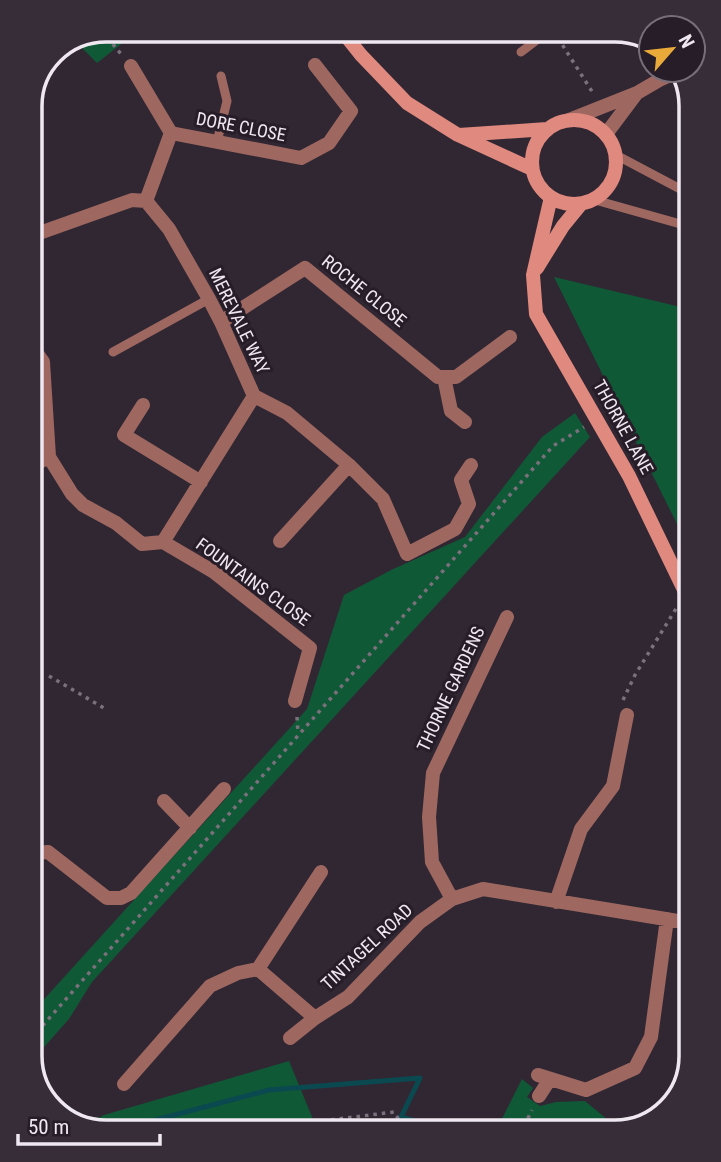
<svg xmlns="http://www.w3.org/2000/svg" width="721" height="1162" font-family="'Roboto Condensed',sans-serif">
<rect width="100%" height="100%" fill="#312733"/>
<path fill="#105937" d="M 106,30 L 139,30 L 97,63 L 81,47 L 42,75 L 52,52 Z
M 554,277 L 685,308 L 687,540 L 680,530 Z
M 575,413 L 590,437 L 92,982 L 69,1019 L 37,1055 L 37,1007 L 307,709 L 344,595 L 391,570 L 465,537 L 542,437 Z
M 289,1061 L 317,1129 L 101,1132 L 83,1126 L 104,1115 Z
M 522,1079 L 533,1088 L 527,1097 L 540,1106 L 556,1102 L 585,1101 L 614,1125 L 505,1126 L 499,1125 Z"/>
<g fill="none" stroke-linecap="round" stroke-linejoin="round">
<path stroke="#0b4950" stroke-width="5" d="M 110,1132 L 269,1090 L 420,1078 L 401,1117 L 436,1127"/>
<path stroke="#7a717c" stroke-width="3.5" stroke-dasharray="3.5 5" stroke-linecap="butt" d="M 102,31 L 121,54
M 558,38 L 593,93
M 52,52 L 54,51
M 49,676 L 104,708
M 623,700 L 635,675 L 677,607
M 297,717 L 298,733
M 37,1032 L 553,446 L 584,427
M 524,1126 L 532,1110
M 264,1130 L 290,1125 L 394,1112 L 404,1128"/>
<path stroke="#9e6861" stroke-width="9" d="M 521,52 L 546,33 L 548,30
M 217,142 L 227,101 L 221,76
M 616,155 L 684,191
M 595,200 L 684,225
M 113,352 L 209,299"/>
<path stroke="#9e6861" stroke-width="14" d="M 131,66 L 171,133 L 301,158 L 329,143 L 351,111 L 315,65
M 569,120 L 637,93 L 661,79 L 682,70
M 606,134 L 636,94
M 146,201 L 171,133
M 31,236 L 132,200 L 146,201 L 169,229 L 209,299 L 221,322 L 254,396
M 221,322 L 305,268 L 438,377 L 456,377 L 510,337
M 32,347 L 43,362 L 49,457 L 72,494 L 83,505 L 116,523 L 142,544 L 163,542 L 254,396
M 444,377 L 451,411 L 465,422
M 254,396 L 287,413 L 349,465 L 383,499 L 407,554 L 455,529 L 469,504 L 461,480 L 471,465
M 143,405 L 124,435 L 201,482
M 33,465 L 49,457
M 280,541 L 349,465
M 163,542 L 214,572 L 310,648 L 295,701
M 34,668 L 34,670
M 164,801 L 190,828
M 36,853 L 48,852 L 107,898 L 121,898 L 131,893 L 224,789
M 452,899 L 432,862 L 429,817 L 433,773 L 507,617
M 556,902 L 581,829 L 613,786 L 627,715
M 258,969 L 321,872
M 290,1038 L 315,1018 L 348,997 L 420,922 L 452,899 L 483,889 L 690,923
M 538,1075 L 586,1090 L 635,1068 L 651,1037 L 667,919
M 124,1084 L 210,986 L 238,973 L 258,969 L 315,1018
M 539,1096 L 550,1079"/>
<path stroke="#e0897f" stroke-width="14" d="M 341,30 L 361,55 L 407,103 L 458,135 L 532,169
M532 162a42 42 0 1 1 84 0a42 42 0 1 1-84 0Z
M 459,135 L 547,129
M 551,197 L 533,275 L 536,314 L 629,476 L 688,598
M 537,268 L 563,226 L 581,204"/>
</g>
<g text-anchor="middle" stroke-width="6" stroke-linejoin="round" paint-order="stroke">
<g font-size="18" fill="#efe8f1" stroke="#271d29">
<text transform="translate(241 127) rotate(11)" y="6">DORE CLOSE</text>
<text transform="translate(364 291) rotate(39)" y="6">ROCHE CLOSE</text>
<text transform="translate(239 321) rotate(64)" y="6">MEREVALE WAY</text>
<text transform="translate(623 427) rotate(61)" y="6">THORNE LANE</text>
<text transform="translate(253 582) rotate(36)" y="6">FOUNTAINS CLOSE</text>
<text transform="translate(451 689) rotate(-65)" y="6">THORNE GARDENS</text>
<text transform="translate(367 947) rotate(-43)" y="6">TINTAGEL ROAD</text>
</g>
</g>
<path d="M0 0H721V1162H0ZM106 42H615A64 64 0 0 1 679 106V1056A64 64 0 0 1 615 1120H106A64 64 0 0 1 42 1056V106A64 64 0 0 1 106 42Z" fill="#372d39" fill-rule="evenodd"/>
<path fill="none" stroke="#efe8f1" stroke-width="3.5" d="M106 42H615A64 64 0 0 1 679 106V1056A64 64 0 0 1 615 1120H106A64 64 0 0 1 42 1056V106A64 64 0 0 1 106 42Z"/>
<g transform="translate(672 49) rotate(62)"><circle r="33" fill="#271d29" stroke="#776e79" stroke-width="2"/>
<path d="M0-5L12 26L0 18L-12 26Z" fill="#eaaa39"/>
<text y="-10" font-size="19" font-weight="bold" text-anchor="middle" fill="#efe8f1">N</text>
</g>
<path d="M18 1134v10h142v-10" fill="none" stroke="#efe8f1" stroke-width="3.5"/>
<text x="28" y="1134" font-size="21" fill="#efe8f1" stroke="#271d29" stroke-width="5" paint-order="stroke">50 m</text>
</svg>
